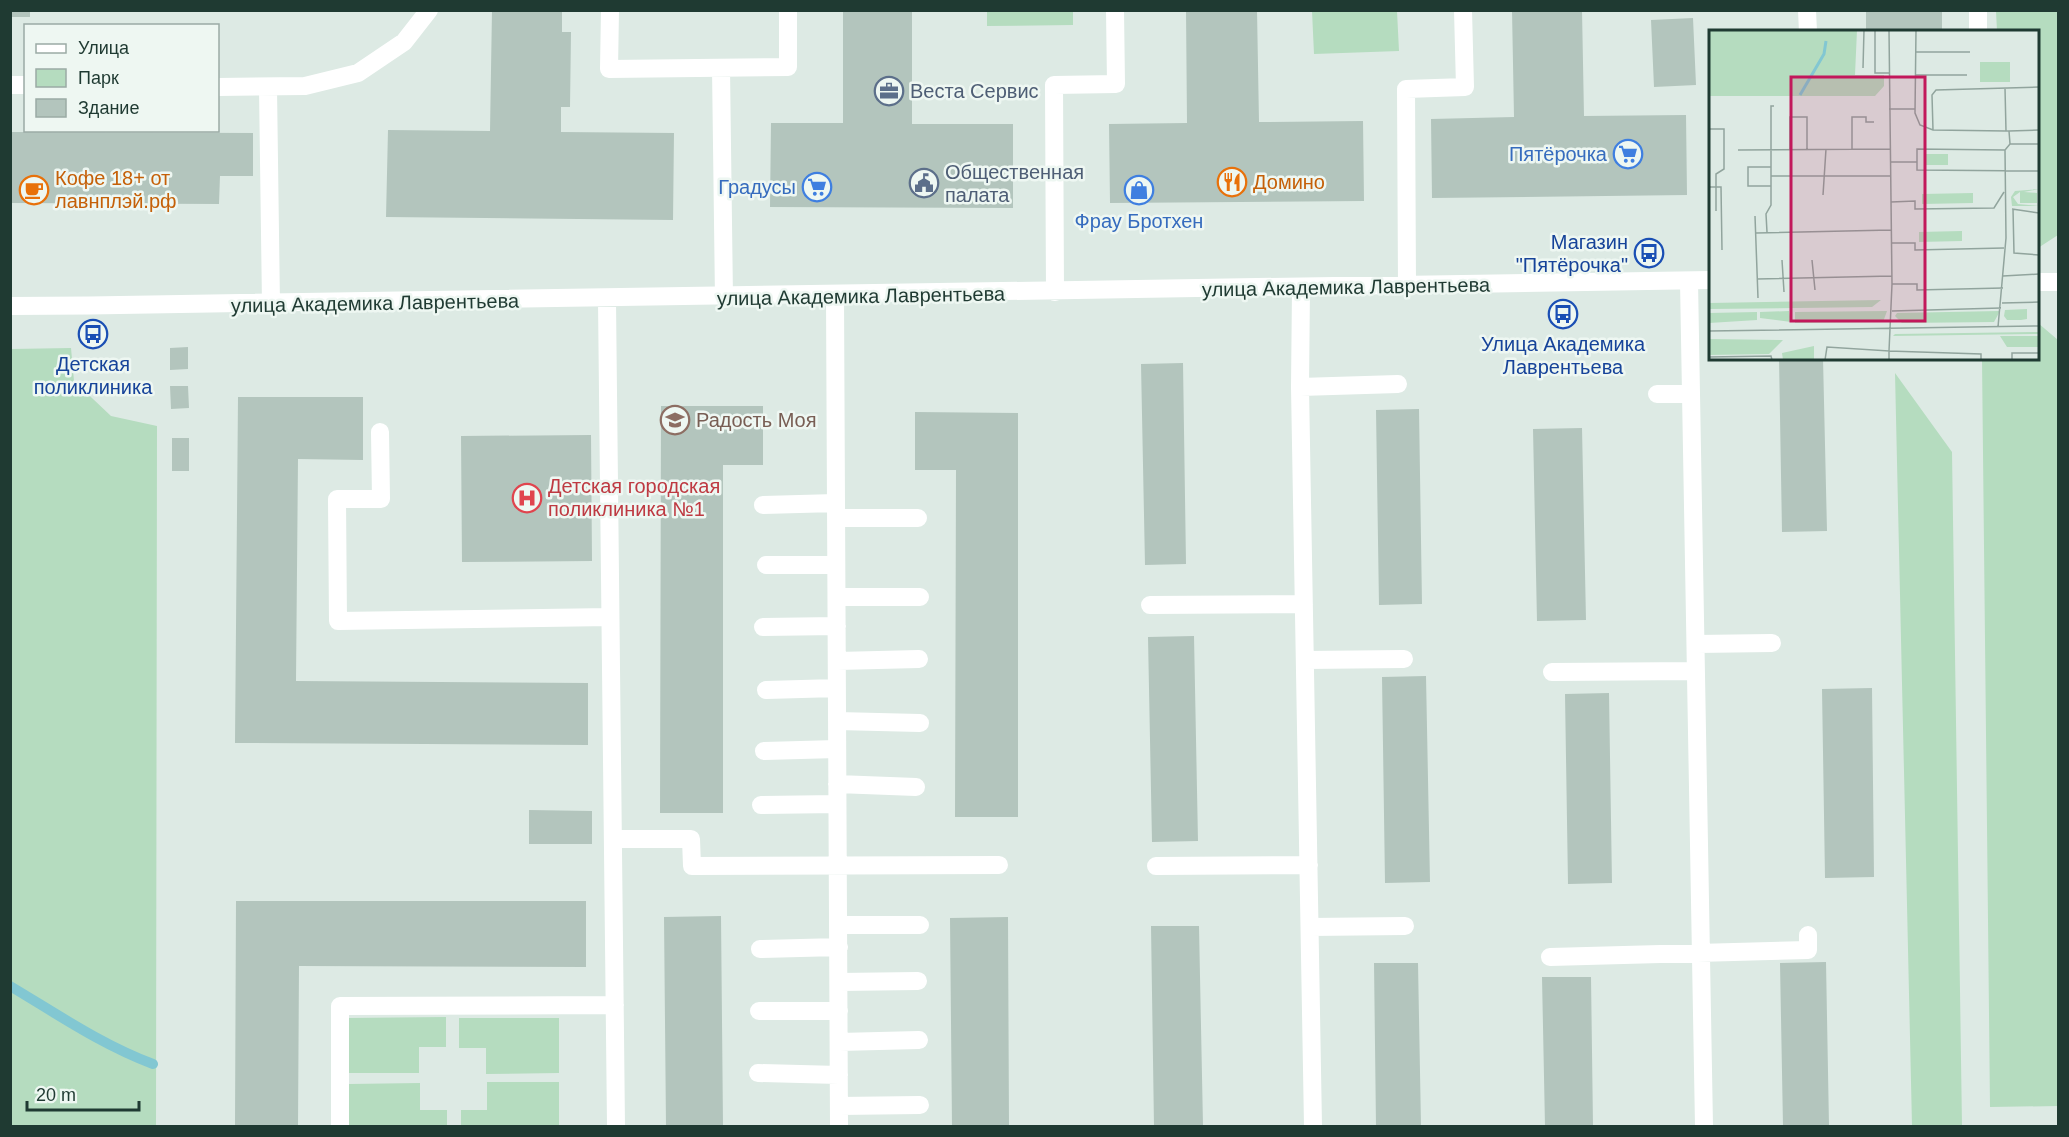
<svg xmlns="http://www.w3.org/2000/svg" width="2069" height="1137" font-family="Arial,sans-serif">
<rect width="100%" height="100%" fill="#ddeae4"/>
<path fill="#b5dcbf" d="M 987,11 L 1073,11 L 1073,25 L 987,26 Z
M 1312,11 L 1397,11 L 1399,51 L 1314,54 Z
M 1996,11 L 2058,11 L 2058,235 L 2038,248 L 2038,32 L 1997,31 Z
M 2038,323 L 2058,340 L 2058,1106 L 1990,1107 L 1982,359 L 2038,358 Z
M 71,348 L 74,381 L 111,416 L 157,426 L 156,1126 L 11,1126 L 11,349 Z
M 1895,373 L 1952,452 L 1962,1126 L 1912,1126 Z
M 446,1017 L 446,1047 L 419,1047 L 419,1073 L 348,1073 L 348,1018 Z
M 459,1018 L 559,1018 L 559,1073 L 486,1074 L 486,1048 L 459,1048 Z
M 487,1082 L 559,1082 L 559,1126 L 461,1126 L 461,1110 L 487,1110 Z
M 420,1083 L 420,1110 L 447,1110 L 447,1126 L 349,1126 L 349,1084 Z"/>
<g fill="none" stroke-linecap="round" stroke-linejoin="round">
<path stroke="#82c7d2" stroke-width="10" d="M 10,986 C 57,1014 102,1045 153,1064"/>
</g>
<path fill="#b3c5bd" d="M 10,10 L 30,10 L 30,17 L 10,17 Z
M 492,10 L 562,10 L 562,32 L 571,32 L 570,107 L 561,107 L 561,132 L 674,133 L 673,220 L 386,217 L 388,130 L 490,131 Z
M 843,10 L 912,10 L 912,124 L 1013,124 L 1013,208 L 770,207 L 771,123 L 843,123 Z
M 1186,10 L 1257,10 L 1259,122 L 1363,121 L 1364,201 L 1110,203 L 1109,124 L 1187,123 Z
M 1512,10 L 1582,10 L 1584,116 L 1686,115 L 1687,195 L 1432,198 L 1431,119 L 1514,117 Z
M 1866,10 L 1942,10 L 1942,32 L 1866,32 Z
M 1693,18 L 1696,85 L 1654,87 L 1651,20 Z
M 10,132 L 253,133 L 253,176 L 220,176 L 219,204 L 10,203 Z
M 188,347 L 188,369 L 170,370 L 170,348 Z
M 1779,358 L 1823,358 L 1827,531 L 1782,532 Z
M 1183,363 L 1186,564 L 1145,565 L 1141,364 Z
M 170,386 L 188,386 L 189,408 L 171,409 Z
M 238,397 L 363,397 L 363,460 L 298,459 L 296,681 L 588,683 L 588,745 L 235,743 Z
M 661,406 L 763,406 L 763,465 L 723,465 L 723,813 L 660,813 Z
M 1419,409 L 1422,604 L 1379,605 L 1376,410 Z
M 915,412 L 1018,413 L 1018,817 L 955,817 L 956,470 L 915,470 Z
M 1582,428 L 1586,620 L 1537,621 L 1533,429 Z
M 591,435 L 592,561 L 462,562 L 461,436 Z
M 172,438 L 189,438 L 189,471 L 172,471 Z
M 1194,636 L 1198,841 L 1152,842 L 1148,637 Z
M 1426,676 L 1430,882 L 1385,883 L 1382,677 Z
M 1872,688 L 1874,877 L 1825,878 L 1822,689 Z
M 1609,693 L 1612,883 L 1568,884 L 1565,694 Z
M 529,810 L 592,811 L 592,844 L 529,844 Z
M 236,901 L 586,901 L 586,967 L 299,966 L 298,1126 L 235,1126 Z
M 721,916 L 723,1126 L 666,1126 L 664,917 Z
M 1008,917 L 1009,1126 L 952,1126 L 950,918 Z
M 1151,926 L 1199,926 L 1203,1126 L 1154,1126 Z
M 1826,962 L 1829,1126 L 1783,1126 L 1780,963 Z
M 1374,963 L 1418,963 L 1421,1126 L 1376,1126 Z
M 1542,977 L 1591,977 L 1593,1126 L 1545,1126 Z"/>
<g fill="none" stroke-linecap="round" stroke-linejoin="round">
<path stroke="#fff" stroke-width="18" d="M 610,10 L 609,69 L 788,67 L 788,10
M 1807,10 L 1808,32
M 1978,10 L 1978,32
M 721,68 L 724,299
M 10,85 L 26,85
M 218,87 L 305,86 L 358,73 L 404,42 L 429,10
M 268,88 L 271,305
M 1689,281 L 1704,1126
M 2038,282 L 2058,282
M 1407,286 L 1406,89 L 1465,87 L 1463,10
M 1301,288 L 1300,387 L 1313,1126
M 1055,292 L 1054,85 L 1116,84 L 1115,10
M 835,296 L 839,1126
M 607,301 L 616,1126
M 10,306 C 577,302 1144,292 1710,280
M 1300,387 L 1398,384
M 1657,394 L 1691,394
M 380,432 L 381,499 L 337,499 L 338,621 L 610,617
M 763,505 L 836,503
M 836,518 L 918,518
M 766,565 L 836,565
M 837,597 L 920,597
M 1150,605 L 1304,604
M 763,627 L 837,626
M 1696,644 L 1772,643
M 1305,660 L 1404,659
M 837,661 L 919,659
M 1552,672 L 1696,671
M 766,690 L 837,688
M 837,721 L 920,723
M 764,751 L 837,749
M 837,784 L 916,787
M 761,805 L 837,804
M 613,839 L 691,839 L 692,866 L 999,865
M 1156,866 L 1309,865
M 838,925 L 920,925
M 1310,927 L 1405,926
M 760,949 L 839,947
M 1550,957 L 1808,950 L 1808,935
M 839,982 L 918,981
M 759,1011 L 839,1011
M 839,1042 L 919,1040
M 758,1073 L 839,1075
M 839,1106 L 920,1105
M 340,1126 L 340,1006 L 615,1005"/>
</g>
<defs>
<g id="office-ring" transform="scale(1.5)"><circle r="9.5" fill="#eef7f2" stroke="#5c6f8a" stroke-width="1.5"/><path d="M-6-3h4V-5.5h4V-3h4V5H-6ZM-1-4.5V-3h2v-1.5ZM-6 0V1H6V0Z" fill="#5c6f8a"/></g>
<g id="supermarket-ring" transform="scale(1.5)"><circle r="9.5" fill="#eef7f2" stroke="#3f7fe0" stroke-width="1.5"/><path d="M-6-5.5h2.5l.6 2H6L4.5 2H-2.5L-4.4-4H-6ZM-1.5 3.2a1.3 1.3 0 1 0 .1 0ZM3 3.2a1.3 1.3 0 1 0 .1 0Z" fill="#3f7fe0"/></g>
<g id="restaurant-ring" transform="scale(1.5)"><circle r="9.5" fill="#eef7f2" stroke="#e8710a" stroke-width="1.5"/><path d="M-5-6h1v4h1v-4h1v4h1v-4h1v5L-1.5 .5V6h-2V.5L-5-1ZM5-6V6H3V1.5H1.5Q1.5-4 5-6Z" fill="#e8710a"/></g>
<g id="civic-ring" transform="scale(1.5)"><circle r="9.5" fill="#eef7f2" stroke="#5c6f8a" stroke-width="1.5"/><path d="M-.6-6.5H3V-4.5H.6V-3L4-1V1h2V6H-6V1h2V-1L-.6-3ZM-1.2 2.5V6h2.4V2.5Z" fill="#5c6f8a"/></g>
<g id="cafe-ring" transform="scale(1.5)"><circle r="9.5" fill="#eef7f2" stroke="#e8710a" stroke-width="1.5"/><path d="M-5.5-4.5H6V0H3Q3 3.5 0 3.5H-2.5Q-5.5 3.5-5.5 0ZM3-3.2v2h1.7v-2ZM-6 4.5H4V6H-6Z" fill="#e8710a"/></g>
<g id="shop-ring" transform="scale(1.5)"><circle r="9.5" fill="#eef7f2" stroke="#3f7fe0" stroke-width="1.5"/><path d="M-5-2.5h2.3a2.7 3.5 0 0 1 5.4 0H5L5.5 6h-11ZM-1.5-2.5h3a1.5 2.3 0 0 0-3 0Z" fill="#3f7fe0"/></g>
<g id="bus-ring" transform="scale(1.5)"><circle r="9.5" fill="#eef7f2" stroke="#1a4fb4" stroke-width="1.5"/><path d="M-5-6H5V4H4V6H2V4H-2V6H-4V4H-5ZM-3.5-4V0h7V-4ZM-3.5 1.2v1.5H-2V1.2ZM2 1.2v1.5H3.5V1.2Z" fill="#1a4fb4"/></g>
<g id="school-ring" transform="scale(1.5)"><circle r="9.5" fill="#eef7f2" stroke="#8d6e63" stroke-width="1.5"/><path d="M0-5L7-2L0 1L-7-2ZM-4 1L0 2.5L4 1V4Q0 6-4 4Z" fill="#8d6e63"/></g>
<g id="hospital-ring" transform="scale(1.5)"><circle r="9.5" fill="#eef7f2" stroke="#e0444e" stroke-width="1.5"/><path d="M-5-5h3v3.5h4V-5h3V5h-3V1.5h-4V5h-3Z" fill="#e0444e"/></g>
</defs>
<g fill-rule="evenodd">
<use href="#office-ring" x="889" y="91"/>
<use href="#supermarket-ring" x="1628" y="154"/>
<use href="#restaurant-ring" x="1232" y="182"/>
<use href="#civic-ring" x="924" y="183"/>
<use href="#supermarket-ring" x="817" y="187"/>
<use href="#cafe-ring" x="34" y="190"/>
<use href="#shop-ring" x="1139" y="190"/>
<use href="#bus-ring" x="1649" y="253"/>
<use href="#bus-ring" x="1563" y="314"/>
<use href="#bus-ring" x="93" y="334"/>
<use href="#school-ring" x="675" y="420"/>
<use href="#hospital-ring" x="527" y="498"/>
</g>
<g text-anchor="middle" stroke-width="5" stroke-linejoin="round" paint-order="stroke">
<g font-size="20" fill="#4e5e75" stroke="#eef7f2" text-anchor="start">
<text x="910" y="98">Веста Сервис</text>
<text x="945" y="179">Общественная<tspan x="945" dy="23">палата</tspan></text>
</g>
<g font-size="20" fill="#366cbe" stroke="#eef7f2" text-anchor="end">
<text x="1607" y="161">Пятёрочка</text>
<text x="796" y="194">Градусы</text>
<text x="1139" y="228" text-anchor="middle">Фрау Бротхен</text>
</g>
<g font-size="20" fill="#c56008" stroke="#eef7f2" text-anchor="start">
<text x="55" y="185">Кофе 18+ от<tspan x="55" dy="23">лавнплэй.рф</tspan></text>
<text x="1253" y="189">Домино</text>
</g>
<g font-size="20" fill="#164399" stroke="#eef7f2">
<text x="1628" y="249" text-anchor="end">Магазин<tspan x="1628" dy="23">"Пятёрочка"</tspan></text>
<text x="1563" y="351">Улица Академика<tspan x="1563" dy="23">Лаврентьева</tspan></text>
<text x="93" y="371">Детская<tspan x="93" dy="23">поликлиника</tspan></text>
</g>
<g font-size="20" fill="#1f3a32" stroke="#eef7f2">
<text transform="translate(1346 287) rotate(-1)" y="7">улица Академика Лаврентьева</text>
<text transform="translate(861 296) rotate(-1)" y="7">улица Академика Лаврентьева</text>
<text transform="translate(375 303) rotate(-1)" y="7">улица Академика Лаврентьева</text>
</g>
<g font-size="20" fill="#785e54" stroke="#eef7f2" text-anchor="start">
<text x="696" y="427">Радость Моя</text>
</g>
<g font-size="20" fill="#be3a42" stroke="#eef7f2" text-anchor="start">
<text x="548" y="493">Детская городская<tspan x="548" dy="23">поликлиника №1</tspan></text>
</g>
</g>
<g transform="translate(1709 30)">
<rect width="330" height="330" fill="#ddeae4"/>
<path d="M 0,0 L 148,0 L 146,45 L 175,45 L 175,56 L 166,66 L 0,66 ZM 271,32 L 301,32 L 301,52 L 271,52 ZM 216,124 L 239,124 L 239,135 L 216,135 ZM 330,159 L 315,162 L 328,163 L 328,173 L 311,173 L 311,162 L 304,167 L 309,174 L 330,176 L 303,176 L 302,167 L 306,161 ZM 264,163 L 264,173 L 213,174 L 213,164 ZM 253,201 L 253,211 L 210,212 L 210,202 ZM 172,270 L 163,277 L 0,279 L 0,273 ZM 318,279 L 318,289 L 312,290 L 298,290 L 295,286 L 296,280 ZM 80,281 L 82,292 L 51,288 L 51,282 ZM 178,281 L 174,292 L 86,293 L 86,282 ZM 291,281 L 285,292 L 193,293 L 186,286 L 188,283 ZM 48,282 L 48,290 L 0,293 L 0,283 ZM 330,302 L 330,304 L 184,306 L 186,304 ZM 291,306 L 330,306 L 330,317 L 298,317 ZM 0,309 L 74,310 L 60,324 L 0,325 ZM 105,316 L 105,330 L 74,330 L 73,323 Z" fill="#b5dcbf"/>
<path fill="none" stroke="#82c7d2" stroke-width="3" d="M 91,65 L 115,24 L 117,11"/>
<path fill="none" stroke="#91a49d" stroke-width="1.5" d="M 166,0 L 166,43 L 180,43M 207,0 L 206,83 L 211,95 L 224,100 L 297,101M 206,22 L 261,22M 154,38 L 155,0M 206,45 L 258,45M 180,79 L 206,79M 0,99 L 15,99 L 15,139 L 7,144 L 7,181M 224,100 L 223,65 L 227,60 L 330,57M 300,101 L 330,100M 301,114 L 330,114M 143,119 L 143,87 L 157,87 L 157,92 L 165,92M 29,120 L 181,119M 81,120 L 81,87 L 98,87 L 98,120M 296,120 L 208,119 L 208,140 L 330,141M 181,132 L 208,132M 62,137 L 39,137 L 39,156 L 62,156M 62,146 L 181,146M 0,157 L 12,157 L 13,220M 114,165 L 117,119M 182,172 L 206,171 L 206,179 L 285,178 L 295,162M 303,179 L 330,183M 304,179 L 305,223 L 330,225M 46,186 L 49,268M 58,202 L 57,184 L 62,175 L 62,76 L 65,76M 47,203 L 182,200M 182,213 L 206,213 L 206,220 L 295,218M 73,230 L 75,262M 103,230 L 106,260M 294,246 L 330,244M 48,249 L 183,246M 183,254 L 208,254 L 208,260 L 294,258M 293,273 L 330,272M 183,281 L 292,278M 289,297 L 297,208 L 296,120 L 301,114 L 300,101 L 297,101 L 296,58M 0,301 L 330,296M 0,327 L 62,326 L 63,330M 116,330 L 118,317 L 180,321 L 183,254 L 180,0M 180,330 L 180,321 L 272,324 L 272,330M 303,330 L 303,323 L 330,323"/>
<path fill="#c2185b" fill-opacity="0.15" stroke="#c2185b" stroke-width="3" d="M 82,47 L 216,47 L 216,291 L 82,291 Z"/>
<rect width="330" height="330" fill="none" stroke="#1f3a32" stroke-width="3"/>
</g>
<rect width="2069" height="1137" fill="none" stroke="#1f3a32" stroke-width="24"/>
<rect x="24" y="24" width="195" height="108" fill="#eef7f2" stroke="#9baba5" stroke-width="1.5"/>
<rect x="36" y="44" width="30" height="9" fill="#ffffff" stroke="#9baba5" stroke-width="1.5"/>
<text x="78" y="54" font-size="18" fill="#1f3a32">Улица</text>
<rect x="36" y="69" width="30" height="18" fill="#b5dcbf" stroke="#9baba5" stroke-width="1.5"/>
<text x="78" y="84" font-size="18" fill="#1f3a32">Парк</text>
<rect x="36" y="99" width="30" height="18" fill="#b3c5bd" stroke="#9baba5" stroke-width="1.5"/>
<text x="78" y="114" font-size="18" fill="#1f3a32">Здание</text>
<path d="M27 1101v9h112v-9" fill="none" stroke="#1f3a32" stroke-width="3"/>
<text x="36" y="1101" font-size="18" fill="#1f3a32" stroke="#eef7f2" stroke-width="4.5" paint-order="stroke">20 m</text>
</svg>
